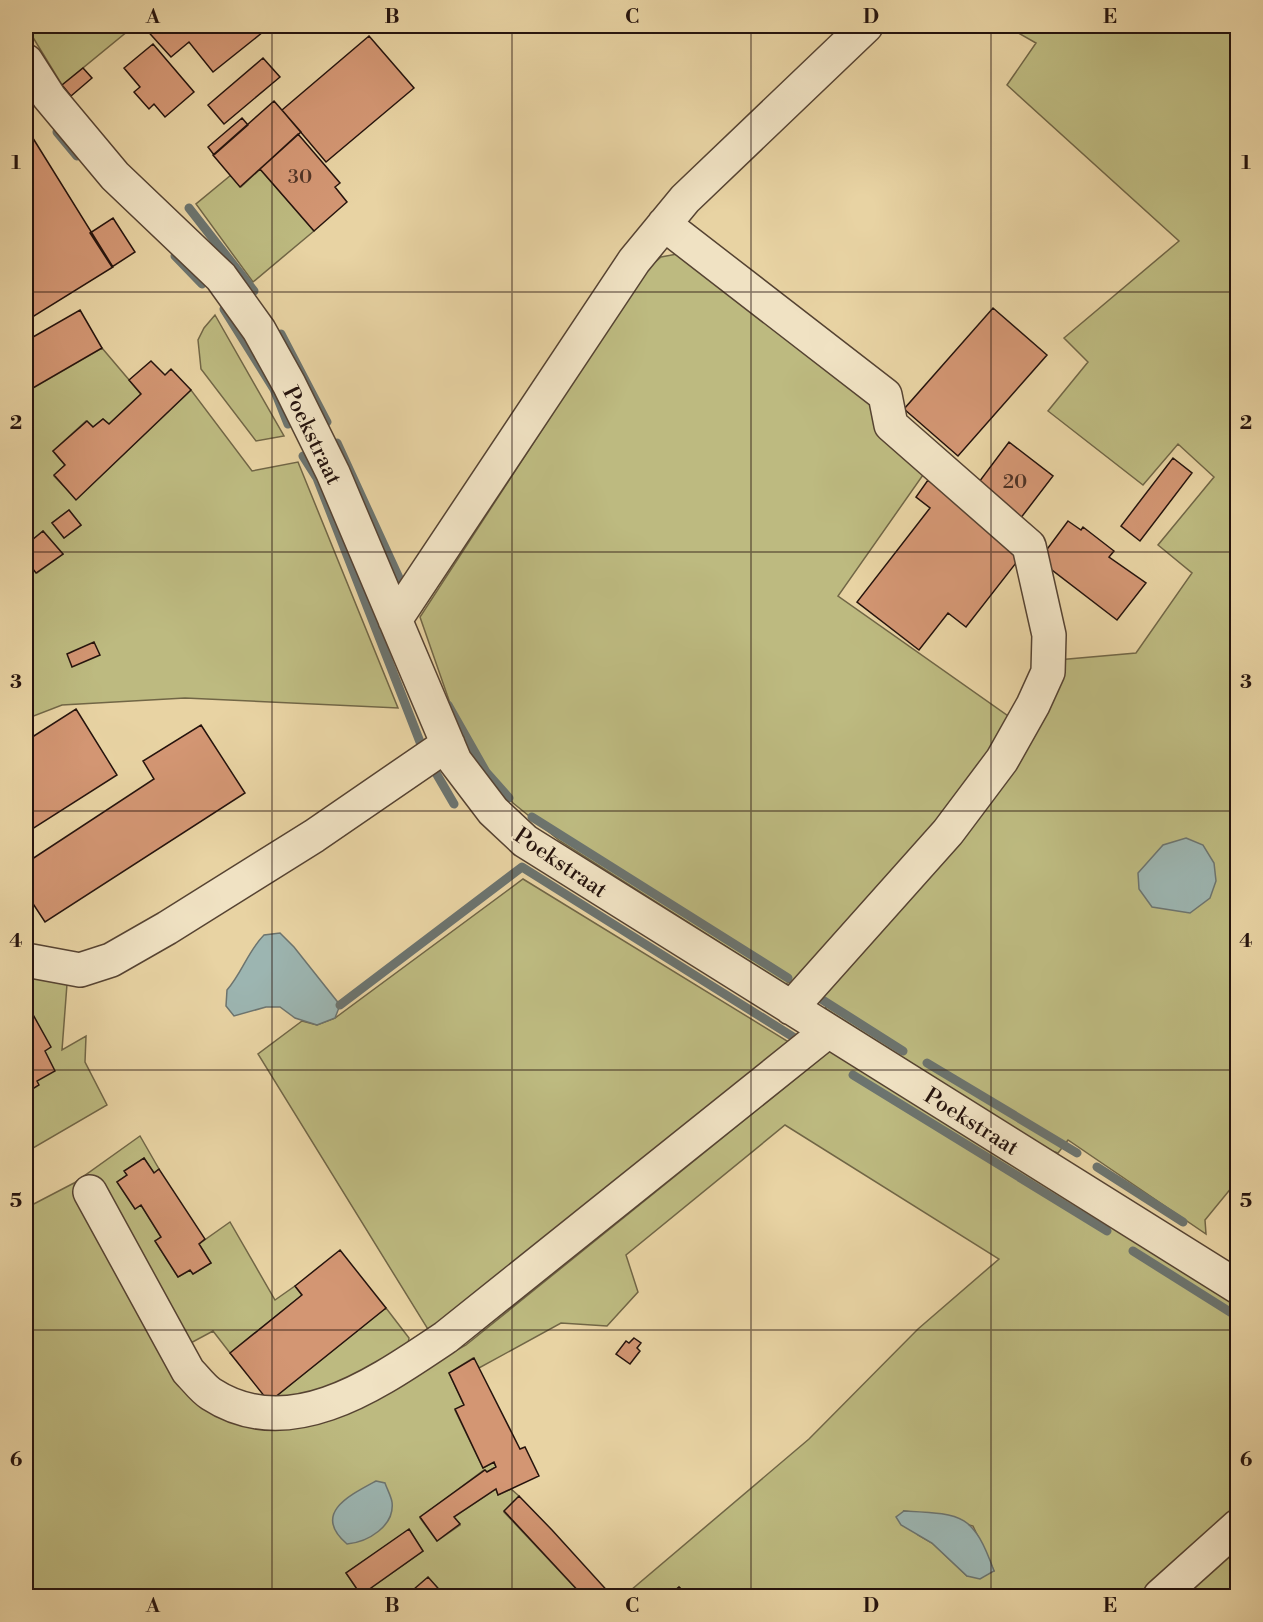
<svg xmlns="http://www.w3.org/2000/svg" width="1263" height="1622" font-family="'Libre Bodoni',serif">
<rect width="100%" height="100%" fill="#e8d3a3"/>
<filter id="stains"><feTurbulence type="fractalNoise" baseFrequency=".00333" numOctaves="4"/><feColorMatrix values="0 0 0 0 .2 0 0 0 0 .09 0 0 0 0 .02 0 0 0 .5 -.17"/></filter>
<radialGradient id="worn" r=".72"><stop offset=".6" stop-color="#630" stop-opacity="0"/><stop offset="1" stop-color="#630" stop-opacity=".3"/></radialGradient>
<path fill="#bdba80" stroke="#716646" stroke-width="1.5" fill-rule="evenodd" d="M 26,26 L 134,26 L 62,85 Z
M 1006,26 L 1237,26 L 1237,1181 L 1205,1220 L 1206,1234 L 1068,1140 L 1058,1153 L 1049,1150 L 826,1009 L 824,995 L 1057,660 L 1136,653 L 1192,573 L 1158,545 L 1214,477 L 1178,444 L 1143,485 L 1048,411 L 1088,362 L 1064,338 L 1179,241 L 1007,85 L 1036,43 Z
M 260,169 L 314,231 L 253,282 L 196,204 L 231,175 L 241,187 Z
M 677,254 L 874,403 L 923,475 L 838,596 L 1018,723 L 964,798 L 801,978 L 785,984 L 560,841 L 513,803 L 478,756 L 451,706 L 420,617 L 646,270 L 661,257 Z
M 215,315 L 284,436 L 256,441 L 201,369 L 198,340 L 204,328 Z
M 102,348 L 141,394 L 109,424 L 103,419 L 93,427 L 86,421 L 53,451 L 65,465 L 54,476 L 76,499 L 191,390 L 252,471 L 298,462 L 398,708 L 185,698 L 62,705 L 26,719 L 26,560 L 37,573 L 63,554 L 43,531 L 26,545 L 26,392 ZM 69,510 L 81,525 L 64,538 L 52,523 Z
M 523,879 L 792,1044 L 429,1331 L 258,1054 L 302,1021 L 317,1025 L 335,1018 Z
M 26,969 L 67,984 L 62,1050 L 86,1036 L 85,1062 L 107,1105 L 28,1151 Z
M 830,1051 L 1237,1300 L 1237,1513 L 1144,1596 L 688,1596 L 679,1587 L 668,1596 L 624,1596 L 809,1439 L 918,1329 L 999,1259 L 785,1125 L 626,1255 L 638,1292 L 607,1326 L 561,1323 L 479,1368 L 473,1358 L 449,1373 L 464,1405 L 455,1410 L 483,1468 L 494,1462 L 496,1467 L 487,1472 L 484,1470 L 420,1518 L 437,1541 L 460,1525 L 454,1517 L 496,1489 L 498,1495 L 511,1489 L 519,1496 L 504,1512 L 583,1596 L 26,1596 L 26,1208 L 74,1183 L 140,1136 L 159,1169 L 154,1173 L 144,1158 L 125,1171 L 127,1175 L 117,1182 L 135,1209 L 141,1205 L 161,1237 L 155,1241 L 178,1277 L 190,1270 L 193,1274 L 211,1263 L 199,1244 L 230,1222 L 275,1300 L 295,1286 L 302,1295 L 230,1353 L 213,1331 L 172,1353 L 208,1408 L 401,1382 L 466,1345 ZM 904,1511 L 937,1515 L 973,1526 L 994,1571 L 967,1576 L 932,1543 L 918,1535 ZM 409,1530 L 423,1551 L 361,1595 L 346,1573 Z
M 386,1308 L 409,1338 L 406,1356 L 309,1404 L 269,1402 Z
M 1237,1537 L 1237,1596 L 1170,1596 Z"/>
<path fill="#9cb5b1" stroke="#6c746f" stroke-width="1.5" d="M 1186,838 L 1203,845 L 1214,863 L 1216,881 L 1210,898 L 1190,913 L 1152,907 L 1139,889 L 1138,873 L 1163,845 Z
M 280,933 L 294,947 L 340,1005 L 335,1018 L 317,1025 L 295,1018 L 280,1007 L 266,1007 L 234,1016 L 226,1006 L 227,990 C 242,973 248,951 264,935 Z
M 376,1481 L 385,1483 C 387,1489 391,1496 392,1502 C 395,1526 368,1542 347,1544 C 312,1514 348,1496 376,1481 Z
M 904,1511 C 962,1514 973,1513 994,1571 L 980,1579 L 967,1576 L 932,1543 L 901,1525 L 896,1517 Z"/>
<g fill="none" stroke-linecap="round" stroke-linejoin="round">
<path stroke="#6c746f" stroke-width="9" d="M 57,132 L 77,156
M 189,208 L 254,291
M 175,256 L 202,284
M 224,309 L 274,389 L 288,424
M 281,334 L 327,422
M 337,443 L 399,578
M 303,456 L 317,478 L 422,747
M 448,705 L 486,772 L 509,798
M 436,773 L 454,804
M 532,817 L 788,978
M 821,999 L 903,1051
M 340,1005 L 522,867 L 798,1040
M 927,1063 L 1077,1153
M 853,1075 L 1107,1231
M 1097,1167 L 1183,1222
M 1133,1251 L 1238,1317"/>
</g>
<path fill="#d39673" stroke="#25130d" stroke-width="1.5" d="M 143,26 L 258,26 L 263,32 L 213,72 L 189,42 L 171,57 Z
M 369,36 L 414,88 L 326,162 L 282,110 Z
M 153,44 L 194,92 L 165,117 L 154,104 L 149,109 L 134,92 L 140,87 L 124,68 Z
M 263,58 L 280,77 L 224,124 L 208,105 Z
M 83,68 L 92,78 L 71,96 L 62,85 Z
M 274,101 L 301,132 L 240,187 L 213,155 Z
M 242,118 L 248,125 L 214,155 L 208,147 Z
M 26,127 L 113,267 L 26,321 Z
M 298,134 L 340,183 L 335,187 L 347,202 L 314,231 L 260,169 Z
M 113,218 L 135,252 L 112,267 L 90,233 Z
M 993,308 L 1047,355 L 958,456 L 904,409 Z
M 80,310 L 102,348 L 26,392 L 26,341 Z
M 151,361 L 165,375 L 171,369 L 191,390 L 76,500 L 54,475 L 65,465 L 53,451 L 87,421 L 93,427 L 103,419 L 109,424 L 141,394 L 129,380 Z
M 1009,442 L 1053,476 L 1020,519 L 976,486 Z
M 1173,458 L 1192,473 L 1140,541 L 1121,526 Z
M 928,480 L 1023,554 L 966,627 L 948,613 L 919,650 L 857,602 L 930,508 L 916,497 Z
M 69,510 L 81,525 L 64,538 L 52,523 Z
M 1068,521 L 1081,530 L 1083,527 L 1114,551 L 1109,557 L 1146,583 L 1117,620 L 1039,560 Z
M 43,531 L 63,554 L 36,573 L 26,560 L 26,545 Z
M 94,642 L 100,655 L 72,667 L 67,654 Z
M 76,709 L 117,775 L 26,833 L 26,741 Z
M 201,725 L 245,793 L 45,922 L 26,893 L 26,863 L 154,779 L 143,761 Z
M 26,1002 L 51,1047 L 45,1051 L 55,1071 L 37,1081 L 39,1085 L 26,1093 Z
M 144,1158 L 154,1173 L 159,1169 L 205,1239 L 199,1244 L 211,1263 L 193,1274 L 190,1270 L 178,1277 L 155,1241 L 161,1237 L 141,1205 L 135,1209 L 117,1182 L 127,1175 L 124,1171 Z
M 340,1250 L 386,1308 L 269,1402 L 230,1353 L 302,1295 L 295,1286 Z
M 634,1338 L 641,1343 L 637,1348 L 640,1351 L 630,1364 L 616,1354 L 626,1341 L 629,1343 Z
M 474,1358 L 520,1449 L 525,1447 L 539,1476 L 498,1495 L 496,1489 L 454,1517 L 460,1524 L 437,1541 L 420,1517 L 485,1470 L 487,1472 L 496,1467 L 494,1462 L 483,1468 L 455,1409 L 464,1405 L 449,1373 Z
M 519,1496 L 552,1530 L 612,1596 L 583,1596 L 504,1511 Z
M 409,1529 L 423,1551 L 361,1595 L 346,1573 Z
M 428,1577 L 445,1596 L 406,1596 Z
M 679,1587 L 688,1596 L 668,1596 Z"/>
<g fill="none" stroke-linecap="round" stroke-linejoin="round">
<g stroke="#564332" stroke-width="36">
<path id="minor" d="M 26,61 L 49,97 L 115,176 L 221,277 L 259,330 L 289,384 L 333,473 L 455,761 L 493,811 L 525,841 L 1238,1287
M 664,224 L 885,395 L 891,425 L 1029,546 L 1049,635 L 1048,672 L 1033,705 L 1002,760 L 948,832 L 791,1008
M 395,620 L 634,261 L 685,199 L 866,26
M 26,960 L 80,970 L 111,960 L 167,928 L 314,836 L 448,744
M 90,1192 L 188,1371 C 195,1378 203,1389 211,1394 C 291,1446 380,1381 446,1337 L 828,1031
M 1160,1596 L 1238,1526"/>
</g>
<use href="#minor" stroke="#f0e2c3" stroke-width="33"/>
</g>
<path fill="none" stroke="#25130d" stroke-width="1.5" stroke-opacity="0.55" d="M 272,26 L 272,1596M 512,26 L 512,1596M 751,26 L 751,1596M 991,26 L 991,1596M 26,292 L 1238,292M 26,552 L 1238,552M 26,811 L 1238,811M 26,1070 L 1238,1070M 26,1330 L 1238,1330"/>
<g text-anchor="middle" stroke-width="4.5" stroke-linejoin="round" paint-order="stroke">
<g font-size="20" fill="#503426">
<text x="300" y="183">30</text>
<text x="1015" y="488">20</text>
</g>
<g font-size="22" fill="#25130d" stroke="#f0e2c3">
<text transform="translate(313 435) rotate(64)" y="8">Poekstraat</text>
<text transform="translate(561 862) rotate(34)" y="8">Poekstraat</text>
<text transform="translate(972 1121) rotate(32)" y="8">Poekstraat</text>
</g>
</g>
<rect width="1263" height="1622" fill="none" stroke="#e8d3a3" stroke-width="66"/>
<rect x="33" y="33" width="1197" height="1556" fill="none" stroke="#25130d" stroke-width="2"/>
<g font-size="20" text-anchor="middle" font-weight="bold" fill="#25130d">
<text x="153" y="23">A</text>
<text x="392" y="23">B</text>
<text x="632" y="23">C</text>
<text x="871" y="23">D</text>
<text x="1110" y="23">E</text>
<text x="16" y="169">1</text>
<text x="1246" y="169">1</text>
<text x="16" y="429">2</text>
<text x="1246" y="429">2</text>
<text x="16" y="688">3</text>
<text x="1246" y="688">3</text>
<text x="16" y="947">4</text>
<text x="1246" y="947">4</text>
<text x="16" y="1207">5</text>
<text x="1246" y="1207">5</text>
<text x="16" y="1466">6</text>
<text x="1246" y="1466">6</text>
<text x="153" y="1612">A</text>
<text x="392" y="1612">B</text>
<text x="632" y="1612">C</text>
<text x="871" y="1612">D</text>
<text x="1110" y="1612">E</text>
</g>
<rect width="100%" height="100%" filter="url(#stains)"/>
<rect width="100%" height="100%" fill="url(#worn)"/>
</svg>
